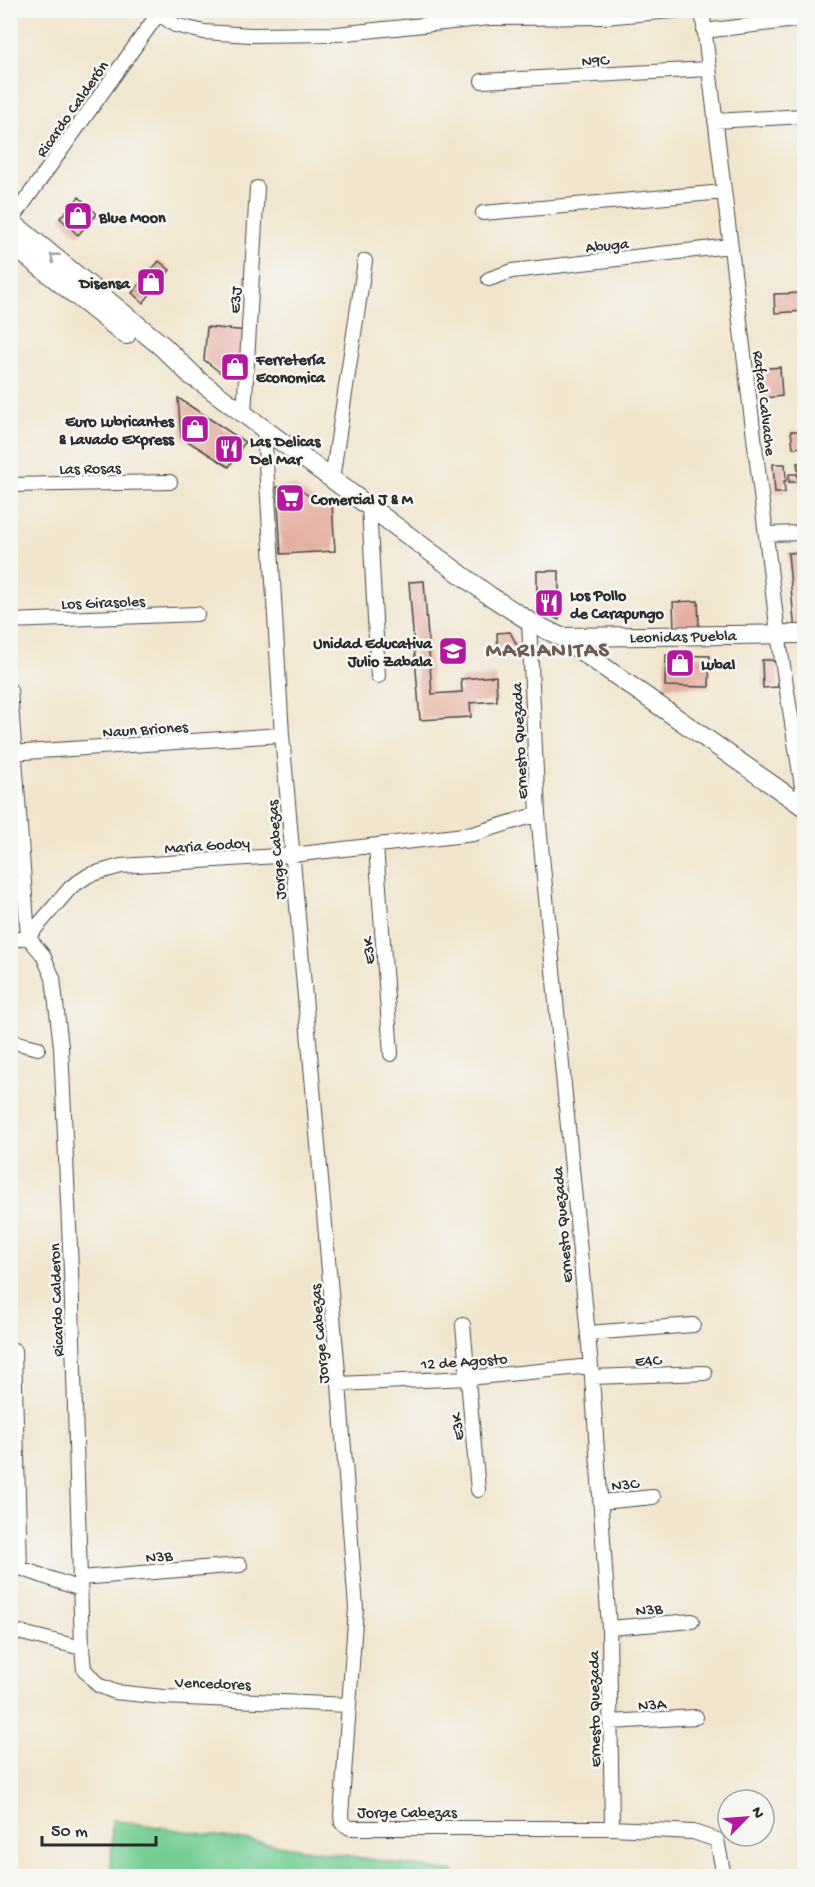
<svg xmlns="http://www.w3.org/2000/svg" width="815" height="1887" font-family="'Gochi Hand',sans-serif">
<rect width="100%" height="100%" fill="#f6f6f2"/>
<filter id="ink" filterUnits="userSpaceOnUse"><feTurbulence type="fractalNoise" baseFrequency=".0167" numOctaves="2"/><feDisplacementMap in="SourceGraphic" scale="12" xChannelSelector="R" yChannelSelector="G"/><feConvolveMatrix kernelMatrix="1 2 1 2 8 2 1 2 1" color-interpolation-filters="sRGB"/></filter>
<filter id="wash" filterUnits="userSpaceOnUse"><feTurbulence type="fractalNoise" baseFrequency=".008" numOctaves="4" result="noise"/><feDisplacementMap in="SourceGraphic" scale="24" xChannelSelector="R" yChannelSelector="G"/><feGaussianBlur stdDeviation="1.35" result="paint"/><feColorMatrix in="noise" values="0 0 0 0 0 0 0 0 0 0 0 0 0 0 0 0 0 1.4 0 .05"/><feComposite in="paint" operator="in"/></filter>
<g filter="url(#wash)">
<rect width="100%" height="100%" fill="#f1e5cd"/>
<path fill="#73cd94" stroke="#4f7c60" stroke-width="1.5" d="M 112,1820 L 454,1872 L 454,1876 L 111,1876 Z"/>
<g id="blocks">
<path fill="#e5b0a4" d="M 79,197 L 97,214 L 78,235 L 60,218 Z
M 159,261 L 170,270 L 143,303 L 132,293 Z
M 804,293 L 804,311 L 775,313 L 774,294 Z
M 207,327 L 247,331 L 243,372 L 225,376 L 204,360 Z
M 780,367 L 782,396 L 764,398 L 761,369 Z
M 178,398 L 245,442 L 229,467 L 181,437 Z
M 791,431 L 798,431 L 798,434 L 804,433 L 804,447 L 793,448 Z
M 804,462 L 804,480 L 800,480 L 797,463 Z
M 773,464 L 785,464 L 786,481 L 784,481 L 785,493 L 775,493 Z
M 789,474 L 797,474 L 798,482 L 789,482 Z
M 799,484 L 804,484 L 804,506 L 802,506 Z
M 295,486 L 320,504 L 332,503 L 335,551 L 281,554 L 277,487 Z
M 804,552 L 804,632 L 795,633 L 788,553 Z
M 537,571 L 559,571 L 559,620 L 537,609 Z
M 424,581 L 432,694 L 462,692 L 461,679 L 496,676 L 497,701 L 470,703 L 471,717 L 420,720 L 409,582 Z
M 698,601 L 699,628 L 674,629 L 673,602 Z
M 510,632 L 520,651 L 498,652 L 497,633 Z
M 666,655 L 710,656 L 709,687 L 665,686 Z
M 762,660 L 772,660 L 777,664 L 778,687 L 763,688 Z"/>
</g>
</g>
<g filter="url(#ink)">
<use href="#blocks" fill-opacity="0" stroke="#494743" stroke-width="1.5"/>
<g fill="none" stroke-linecap="round" stroke-linejoin="round">
<g stroke="#494743" stroke-width="16">
<path id="minor" d="M 154,10 L 175,25 L 204,32 L 251,35 L 337,34 L 490,18 L 604,17 L 683,10
M 702,10 L 778,634 L 804,799
M 704,31 L 804,19
M 482,81 L 709,69
M 715,121 L 804,116
M 483,213 L 724,192
M 10,222 L 158,14
M 489,279 L 512,271 L 730,246
M 244,414 L 257,188
M 264,429 L 282,735 L 339,1384 L 356,1608 L 341,1816 L 342,1823 L 350,1828 L 612,1828 L 693,1832 L 717,1840 L 724,1876
M 332,479 L 365,261
M 10,485 L 170,482
M 369,506 L 378,676
M 766,534 L 804,533
M 10,621 L 197,614
M 529,621 L 538,814 L 592,1377 L 609,1628 L 612,1828
M 10,690 L 28,937
M 10,753 L 282,735
M 376,846 L 391,1054
M 28,937 L 43,955 L 53,978 L 61,1047 L 71,1270 L 82,1648 L 84,1669 L 98,1685 L 115,1692 L 163,1697 L 349,1705
M 10,941 L 28,937 L 71,887 L 89,875 L 121,866 L 292,855 L 473,834 L 538,814
M 10,1041 L 38,1048
M 463,1325 L 478,1490
M 588,1333 L 693,1325
M 14,1350 L 20,1568 L 80,1589
M 592,1377 L 705,1373
M 339,1384 L 468,1378 L 591,1366
M 601,1502 L 653,1497
M 80,1578 L 240,1565
M 609,1628 L 692,1621
M 10,1630 L 82,1648
M 610,1722 L 696,1717"/>
</g>
<g stroke="#494743" stroke-width="20">
<path id="tertiary" d="M 194,377 L 490,596 L 529,621 L 561,637 L 804,807
M 561,637 L 804,634"/>
</g>
<g stroke="#494743" stroke-width="22">
<path id="secondary" d="M 10,222 L 162,346 L 194,377
M 10,242 L 126,334"/>
</g>
<use href="#minor" stroke="#fff" stroke-width="14"/>
<use href="#tertiary" stroke="#fff" stroke-width="18"/>
<use href="#secondary" stroke="#fff" stroke-width="20"/>
</g>
<defs><path id="oneway-chevron" d="M-2-3.5L2.5 0L-2 3.5" fill="none" stroke-width="1.6" stroke-linecap="round" stroke-linejoin="round" transform="scale(1.5)"/></defs>
<use stroke="#a0a0a0" href="#oneway-chevron" transform="translate(54 257) rotate(-141)"/>
</g>
<defs>
<g id="shop-square" transform="scale(1.5)"><rect x="-9" y="-9" width="18" height="18" rx="4" fill="#b5179e" stroke="#f6f6f2"/><path d="M-5-2.5h2.3a2.7 3.5 0 0 1 5.4 0H5L5.5 6h-11ZM-1.5-2.5h3a1.5 2.3 0 0 0-3 0Z" fill="#fff"/></g>
<g id="restaurant-square" transform="scale(1.5)"><rect x="-9" y="-9" width="18" height="18" rx="4" fill="#b5179e" stroke="#f6f6f2"/><path d="M-5-6h1v4h1v-4h1v4h1v-4h1v5L-1.5 .5V6h-2V.5L-5-1ZM5-6V6H3V1.5H1.5Q1.5-4 5-6Z" fill="#fff"/></g>
<g id="supermarket-square" transform="scale(1.5)"><rect x="-9" y="-9" width="18" height="18" rx="4" fill="#b5179e" stroke="#f6f6f2"/><path d="M-6-5.5h2.5l.6 2H6L4.5 2H-2.5L-4.4-4H-6ZM-1.5 3.2a1.3 1.3 0 1 0 .1 0ZM3 3.2a1.3 1.3 0 1 0 .1 0Z" fill="#fff"/></g>
<g id="school-square" transform="scale(1.5)"><rect x="-9" y="-9" width="18" height="18" rx="4" fill="#b5179e" stroke="#f6f6f2"/><path d="M0-5L7-2L0 1L-7-2ZM-4 1L0 2.5L4 1V4Q0 6-4 4Z" fill="#fff"/></g>
</defs>
<g fill-rule="evenodd">
<use href="#shop-square" x="78" y="216"/>
<use href="#shop-square" x="151" y="282"/>
<use href="#shop-square" x="235" y="367"/>
<use href="#shop-square" x="195" y="429"/>
<use href="#restaurant-square" x="229" y="449"/>
<use href="#supermarket-square" x="290" y="498"/>
<use href="#restaurant-square" x="549" y="603"/>
<use href="#school-square" x="453" y="651"/>
<use href="#shop-square" x="680" y="663"/>
</g>
<g text-anchor="middle" stroke-width="5" stroke-linejoin="round" paint-order="stroke">
<g font-size="16" fill="#2b2b2b" stroke="#f6f6f2">
<text transform="translate(595 59) rotate(-3)" y="6">N9C</text>
<text transform="translate(71 108) rotate(-55)" y="6">Ricardo Calderón</text>
<text transform="translate(607 244) rotate(-6)" y="6">Abuga</text>
<text transform="translate(234 300) rotate(-86)" y="6">E3J</text>
<text transform="translate(766 403) rotate(83)" y="6">Rafael Calvache</text>
<text transform="translate(90 467) rotate(-1)" y="6">Las Rosas</text>
<text transform="translate(103 601) rotate(-2)" y="6">Los Girasoles</text>
<text transform="translate(683 635) rotate(-1)" y="6">Leonidas Puebla</text>
<text transform="translate(145 728) rotate(-4)" y="6">Naun Briones</text>
<text transform="translate(518 741) rotate(-93)" y="6">Ernesto Quezada</text>
<text transform="translate(207 844) rotate(-4)" y="6">Maria Godoy</text>
<text transform="translate(275 850) rotate(-95)" y="6">Jorge Cabezas</text>
<text transform="translate(367 951) rotate(-94)" y="6">E3K</text>
<text transform="translate(561 1225) rotate(-95)" y="6">Ernesto Quezada</text>
<text transform="translate(55 1300) rotate(-92)" y="6">Ricardo Calderon</text>
<text transform="translate(318 1334) rotate(-95)" y="6">Jorge Cabezas</text>
<text transform="translate(648 1359) rotate(-2)" y="6">E4C</text>
<text transform="translate(464 1360) rotate(-4)" y="6">12 de Agosto</text>
<text transform="translate(456 1427) rotate(-95)" y="6">E3K</text>
<text transform="translate(625 1483) rotate(-5)" y="6">N3C</text>
<text transform="translate(159 1555) rotate(-5)" y="6">N3B</text>
<text transform="translate(649 1608) rotate(-5)" y="6">N3B</text>
<text transform="translate(213 1682) rotate(2)" y="6">Vencedores</text>
<text transform="translate(652 1703) rotate(-4)" y="6">N3A</text>
<text transform="translate(593 1709) rotate(-91)" y="6">Ernesto Quezada</text>
<text x="407" y="1817">Jorge Cabezas</text>
</g>
<g font-size="16" font-weight="bold" fill="#2b2b2b" stroke="#f6f6f2" text-anchor="start">
<text x="99" y="222">Blue Moon</text>
<text x="130" y="288" text-anchor="end">Disensa</text>
<text x="256" y="364">Ferretería<tspan x="256" dy="18">Economica</tspan></text>
<text x="174" y="426" text-anchor="end">Euro Lubricantes<tspan x="174" dy="18">&amp; Lavado Express</tspan></text>
<text x="250" y="446">Las Delicas<tspan x="250" dy="18">Del Mar</tspan></text>
<text x="311" y="504">Comercial J &amp; M</text>
<text x="570" y="600">Los Pollo<tspan x="570" dy="18">de Carapungo</tspan></text>
<text x="432" y="648" text-anchor="end">Unidad Educativa<tspan x="432" dy="18">Julio Zabala</tspan></text>
<text x="701" y="669">Lubal</text>
</g>
<g font-size="22" font-weight="bold" letter-spacing="1.5" fill="#6c5a55" stroke="#f6f6f2">
<text x="548" y="656">MARIANITAS</text>
</g>
</g>
<rect width="815" height="1887" fill="none" stroke="#f6f6f2" stroke-width="36"/>
<g transform="translate(746 1818) rotate(65)"><circle r="28" fill="#f6f6f2" stroke="#a5a5a2" stroke-width="1.5"/>
<path d="M0-4.5L10 22L0 15L-10 22Z" fill="#b5179e"/>
<text y="-9" font-size="16" font-weight="bold" text-anchor="middle" fill="#2b2b2b">N</text>
</g>
<path d="M42 1836v9h114v-9" fill="none" stroke="#2b2b2b" stroke-width="3"/>
<text x="51" y="1836" font-size="18" fill="#2b2b2b" stroke="#f6f6f2" stroke-width="4.5" paint-order="stroke">50 m</text>
</svg>
